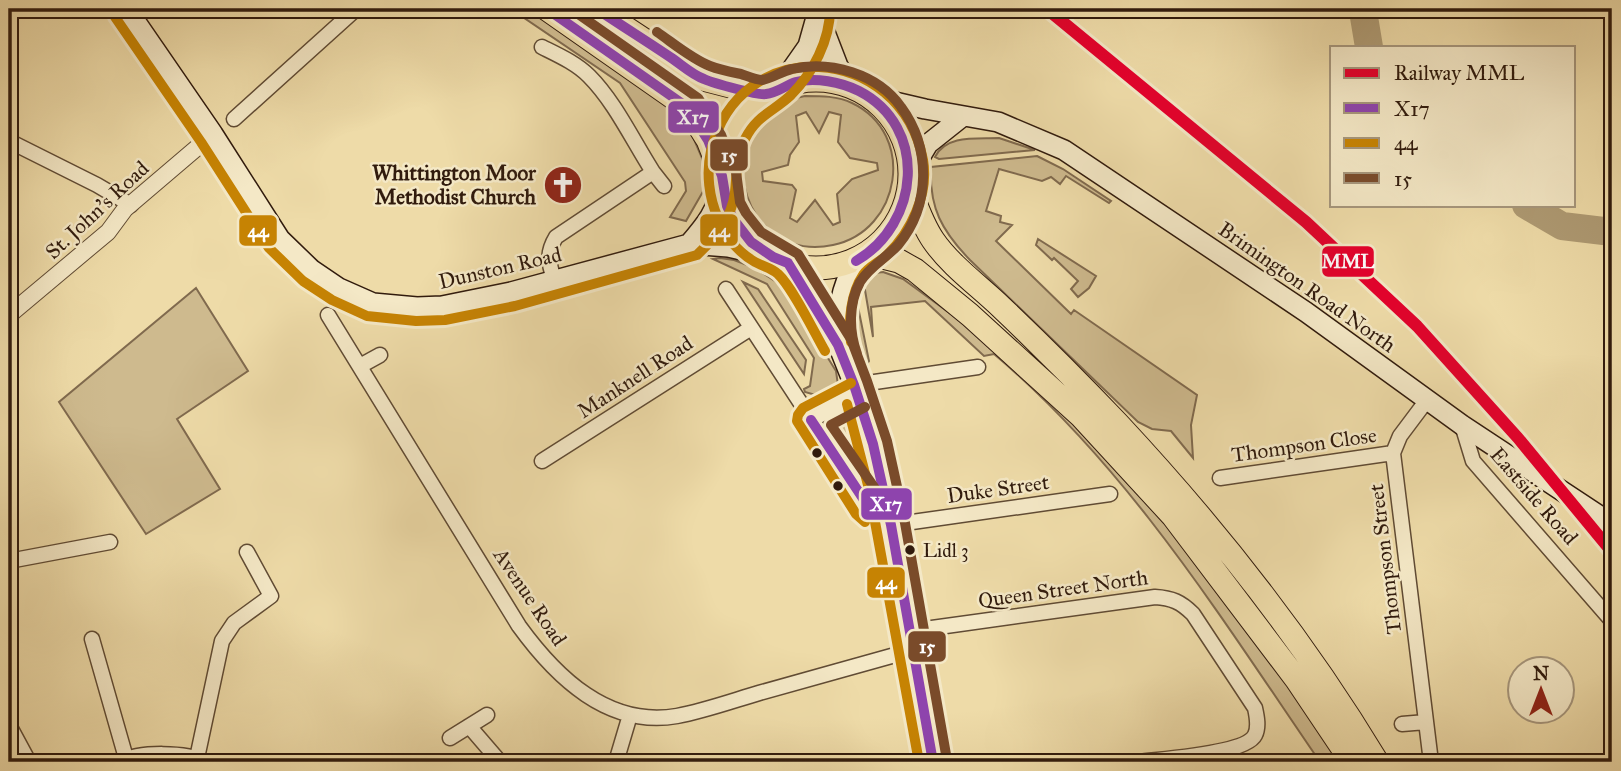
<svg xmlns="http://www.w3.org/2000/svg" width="1621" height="771" font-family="'IM FELL Great Primer',serif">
<rect width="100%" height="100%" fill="#eedba8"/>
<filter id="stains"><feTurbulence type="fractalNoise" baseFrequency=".00286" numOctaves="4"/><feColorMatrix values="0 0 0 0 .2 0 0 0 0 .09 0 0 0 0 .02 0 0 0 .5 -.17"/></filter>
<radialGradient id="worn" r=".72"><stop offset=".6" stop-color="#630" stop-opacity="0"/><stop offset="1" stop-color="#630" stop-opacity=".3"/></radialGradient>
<path fill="#ceba8e" stroke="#806a4e" stroke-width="2" fill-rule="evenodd" d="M 511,9 L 534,9 L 657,97 L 678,115 L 693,137 L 702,158 L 705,177 L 705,188 L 686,221 L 670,217 L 686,191 L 685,182 L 620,83 Z
M 805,96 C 821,96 838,96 852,103 C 917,134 901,231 833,245 C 735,265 704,116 805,96 ZM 806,112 L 819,133 L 829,112 L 841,115 L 838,142 L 850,158 L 877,163 L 878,170 L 852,179 L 837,194 L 840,222 L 833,225 L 815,200 L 797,222 L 790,218 L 796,190 L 792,185 L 763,181 L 762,172 L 788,165 L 790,155 L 799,142 L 796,116 Z
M 999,138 L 1035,150 L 939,159 L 935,157 C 946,134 978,139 999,138 Z
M 1037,156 L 1063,169 L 1111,201 L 1109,203 L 1066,176 L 1060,184 L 1051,177 L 1042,181 L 999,169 L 986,211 L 1001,216 L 1000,222 L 1012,225 L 996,241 L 1071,314 L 1074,310 L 1197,395 L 1191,425 L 1193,458 L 1171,431 L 1152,429 L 1138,422 L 970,260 C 942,231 929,208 931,167 Z
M 1038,239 L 1096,276 L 1089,288 L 1078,297 L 1071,289 L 1078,281 L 1054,258 L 1052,260 L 1036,245 Z
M 720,258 L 734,260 L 755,268 L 784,287 L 836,371 L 838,385 L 832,393 L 819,396 L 805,392 L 804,389 L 810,386 L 814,358 L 767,284 L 713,259 Z
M 883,272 L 903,279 L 1018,363 L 1207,568 L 1343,762 L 1320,762 C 1222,619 1128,467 994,354 L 984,356 L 925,301 L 871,307 L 873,337 L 865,290 L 860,291 L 859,279 L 868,274 Z
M 743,282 L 758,289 L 806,360 L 804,374 Z
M 854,287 L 869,361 L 867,364 L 864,363 L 862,359 C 854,332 846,315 854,287 Z
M 196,288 L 248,371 L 177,419 L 220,489 L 146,534 L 59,402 Z
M 840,418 L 848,418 L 867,486 L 830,435 L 833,422 Z"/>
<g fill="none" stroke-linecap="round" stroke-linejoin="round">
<path stroke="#ae9a73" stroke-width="28" d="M 1365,9 L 1364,17 L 1369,47
M 1526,205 L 1562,226 L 1612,232"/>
<g stroke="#604b34" stroke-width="17">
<path id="minor" d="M 542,47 C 558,55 576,63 589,76 C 615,102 633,141 653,172 L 556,237 C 547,252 548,262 554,279
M 234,119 L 356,9
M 9,141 L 97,185 L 131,205
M 653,172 L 664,186
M 726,289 L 868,506 L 891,525 L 1110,494
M 328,315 L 519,626 C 556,677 608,728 677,716 C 704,711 732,701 759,693 C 810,679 862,664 913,650
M 360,366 L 380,355
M 854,385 L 978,367
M 1427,400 L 1400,436 L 1393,453 L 1431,762
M 811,420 L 858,395
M 1462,425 L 1473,461 L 1612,621
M 542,461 L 751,328
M 1220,478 L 1393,453
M 9,561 L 110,542
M 910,631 L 1155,597 C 1172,598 1181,602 1193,614 L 1255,708 C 1257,717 1259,727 1255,735 C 1246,754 1161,759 1139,762
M 92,639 L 126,758
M 1402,724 L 1426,722
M 9,725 L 29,762
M 469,726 L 500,762
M 450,738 L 487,715
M 197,758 L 222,641 L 234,623 L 271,596 L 247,552
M 119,762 C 140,751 186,752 207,762
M 616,762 L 630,715"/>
</g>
<g stroke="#604b34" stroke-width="18">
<path id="tertiary" d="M 9,315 L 108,232 L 125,209 L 213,134"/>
</g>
<g stroke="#311b0d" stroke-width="22">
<path id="secondary" d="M 127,9 L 213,134 L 280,239 L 311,269 L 339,288 L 373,303 L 417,307 L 442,306 L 511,292 L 689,244 L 728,247 L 773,257
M 816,9 L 838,66 L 851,87
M 780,86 L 808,46 L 817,14
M 869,96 L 925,109 L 998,122 L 1064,150 L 1306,312 L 1462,425 L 1612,524
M 910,174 L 928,144 L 962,117
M 689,244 C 707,223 716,212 722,184
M 788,263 L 838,345 L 854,385 L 873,444 L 891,525 L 933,762
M 838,344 C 838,310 839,291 856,261"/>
</g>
<g stroke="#311b0d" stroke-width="25">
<path id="trunk" d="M 547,9 L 687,107 L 708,140 L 721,173
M 597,9 L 703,79 L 765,95
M722 174a94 94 0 1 1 188 0a94 94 0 1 1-188 0Z
M 909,187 C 916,205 922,224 933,240 C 950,265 979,286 1001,307 C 1040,344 1079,383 1117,423 C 1215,528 1303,639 1377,762
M 865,256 L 883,257 L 899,261 L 915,270 L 970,315 L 1081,416 L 1173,516 L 1297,680 L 1352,762"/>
</g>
<use href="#minor" stroke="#f4e8c6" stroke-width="14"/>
<use href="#tertiary" stroke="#f4e8c6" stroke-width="16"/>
<use href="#secondary" stroke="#f4e8c6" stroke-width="19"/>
<use href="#trunk" stroke="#eedba8" stroke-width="23"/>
<g stroke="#f4e8c6" stroke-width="16">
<path id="bus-1" d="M 547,9 L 687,107 L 708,140 L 722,176 L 727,206 L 734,220 L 751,242 L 773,257 L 788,263
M 597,9 C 622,26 648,42 673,59 C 683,66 693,75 704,79 C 713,83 759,96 766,94 C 777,93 786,85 796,82 C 815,77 841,82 859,91 C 929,127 920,224 856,261
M 788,263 L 838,345 L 854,385 L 873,444 L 891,525 L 933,762
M 811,420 L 868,506 L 874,511"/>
</g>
<g stroke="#f4e8c6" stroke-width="16">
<path id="bus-2" d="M 115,17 L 201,142 L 269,248 L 303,281 L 332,300 L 367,316 L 416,321 L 445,320 L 515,306 L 697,255 C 715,238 732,218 735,192 C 737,173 736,156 745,139 C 757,115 773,112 791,95 C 813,73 830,40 830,9
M 825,351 C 814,332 793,288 778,274 C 772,268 762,266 755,262 C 738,252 725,236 718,218 C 709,198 706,173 711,151 C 739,32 901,43 923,160 C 929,194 911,232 887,255 C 880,262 868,267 863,275 C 851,293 848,321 851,342
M 851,383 L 803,408 L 798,415 L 797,421 L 856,514 L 865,522
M 847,404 L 869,489 L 919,762"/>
</g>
<g stroke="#f4e8c6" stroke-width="16">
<path id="bus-3" d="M 571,9 L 698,98 L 721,135 L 736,172 L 740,202 L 746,213 L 761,232 L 798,254 L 851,339 L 867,381 L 887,441 L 905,523 L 947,760
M 657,32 C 673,43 692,59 710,66 C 720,70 731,72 741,74 C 747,76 756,80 762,80 C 771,79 782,71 792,69 C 830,60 878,74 901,107 C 931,148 931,205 898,245 C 886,258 869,267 860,282 C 848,304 849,332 857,354
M 865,407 L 831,425 L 883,500"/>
</g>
<use href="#bus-1" stroke="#8e44ad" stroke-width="10"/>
<use href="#bus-2" stroke="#c68303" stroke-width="10"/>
<use href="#bus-3" stroke="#7a4b2a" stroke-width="10"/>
<g stroke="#f4e8c6" stroke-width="18">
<path id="rail-1" d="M 1047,9 L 1306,222 L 1417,326 L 1518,438 L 1612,552"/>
</g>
<use href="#rail-1" stroke="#e4002b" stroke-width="12"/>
</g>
<defs>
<g id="church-disc" transform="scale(2.0125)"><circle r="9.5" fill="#8f2418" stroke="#f4e8c6"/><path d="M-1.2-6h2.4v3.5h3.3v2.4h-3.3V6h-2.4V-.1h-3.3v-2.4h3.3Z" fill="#fff"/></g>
</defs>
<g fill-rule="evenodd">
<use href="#church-disc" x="563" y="185"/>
</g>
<g fill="#311b0d" stroke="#f4e8c6" stroke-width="2.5">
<circle cx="817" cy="453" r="6"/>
<circle cx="838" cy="486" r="6"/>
<circle cx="910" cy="550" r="6"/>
</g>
<g text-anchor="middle" stroke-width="5" stroke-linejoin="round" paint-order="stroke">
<g font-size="19" fill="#311b0d" stroke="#f4e8c6" text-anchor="start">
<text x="923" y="557">Lidl 3</text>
</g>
<g font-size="21" font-weight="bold" fill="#311b0d" stroke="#f4e8c6" text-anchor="end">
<text x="536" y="180">Whittington Moor<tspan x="536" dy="24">Methodist Church</tspan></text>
</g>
<g font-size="21" fill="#311b0d" stroke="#f4e8c6">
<text transform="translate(97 210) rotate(-43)" y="7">St. John's Road</text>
<text transform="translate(500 268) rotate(-13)" y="7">Dunston Road</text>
<text transform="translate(1307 287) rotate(35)" y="7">Brimington Road North</text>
<text transform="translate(635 377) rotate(-33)" y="7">Manknell Road</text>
<text transform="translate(1304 445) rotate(-8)" y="7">Thompson Close</text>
<text transform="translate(998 489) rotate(-8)" y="7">Duke Street</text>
<text transform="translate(1534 496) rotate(49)" y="7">Eastside Road</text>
<text transform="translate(1385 559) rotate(-97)" y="7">Thompson Street</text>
<text transform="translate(1063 589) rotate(-8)" y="7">Queen Street North</text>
<text transform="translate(530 597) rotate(56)" y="7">Avenue Road</text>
</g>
</g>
<g stroke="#f4e8c6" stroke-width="2.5">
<rect x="667" y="100" width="53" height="34" rx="7" fill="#8e44ad"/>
<rect x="709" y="138" width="40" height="34" rx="7" fill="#7a4b2a"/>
<rect x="699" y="213" width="40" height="34" rx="7" fill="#c68303"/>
<rect x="238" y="214" width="40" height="33" rx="7" fill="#c68303"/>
<rect x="1321" y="245" width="54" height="33" rx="7" fill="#e4002b"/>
<rect x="860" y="487" width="53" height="34" rx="7" fill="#8e44ad"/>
<rect x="866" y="566" width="40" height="33" rx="7" fill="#c68303"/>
<rect x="907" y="630" width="40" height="33" rx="7" fill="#7a4b2a"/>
</g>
<g font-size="19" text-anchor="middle" font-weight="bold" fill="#fff">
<text x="693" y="124">X17</text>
<text x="729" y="162">15</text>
<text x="719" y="237">44</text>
<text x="258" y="237">44</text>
<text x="1348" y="268">MML</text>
<text x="886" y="511">X17</text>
<text x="886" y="589">44</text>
<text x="927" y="653">15</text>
</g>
<rect width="1621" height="771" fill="none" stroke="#eedba8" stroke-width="35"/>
<rect x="10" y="10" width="1600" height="750" fill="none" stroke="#311b0d" stroke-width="3.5"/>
<rect x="18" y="18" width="1586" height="736" fill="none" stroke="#311b0d" stroke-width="2"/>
<rect x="1330" y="46" width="245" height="161" fill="#f4e8c6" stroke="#a6967c" stroke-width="2"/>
<rect x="1344" y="68" width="35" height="10" fill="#e4002b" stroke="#a6967c" stroke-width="2"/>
<text x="1394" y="80" font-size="21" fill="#311b0d">Railway MML</text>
<rect x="1344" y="103" width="35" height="10" fill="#8e44ad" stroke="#a6967c" stroke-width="2"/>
<text x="1394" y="116" font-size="21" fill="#311b0d">X17</text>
<rect x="1344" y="138" width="35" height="10" fill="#c68303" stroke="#a6967c" stroke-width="2"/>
<text x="1394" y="150" font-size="21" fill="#311b0d">44</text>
<rect x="1344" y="173" width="35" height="10" fill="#7a4b2a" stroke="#a6967c" stroke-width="2"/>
<text x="1394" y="186" font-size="21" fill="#311b0d">15</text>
<g transform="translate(1541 690)"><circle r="33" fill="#f4e8c6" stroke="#a6967c" stroke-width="2"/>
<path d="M0-5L12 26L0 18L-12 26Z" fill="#8f2418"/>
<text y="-10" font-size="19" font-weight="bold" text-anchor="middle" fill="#311b0d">N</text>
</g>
<rect width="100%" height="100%" filter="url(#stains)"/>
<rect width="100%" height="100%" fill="url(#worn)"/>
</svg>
